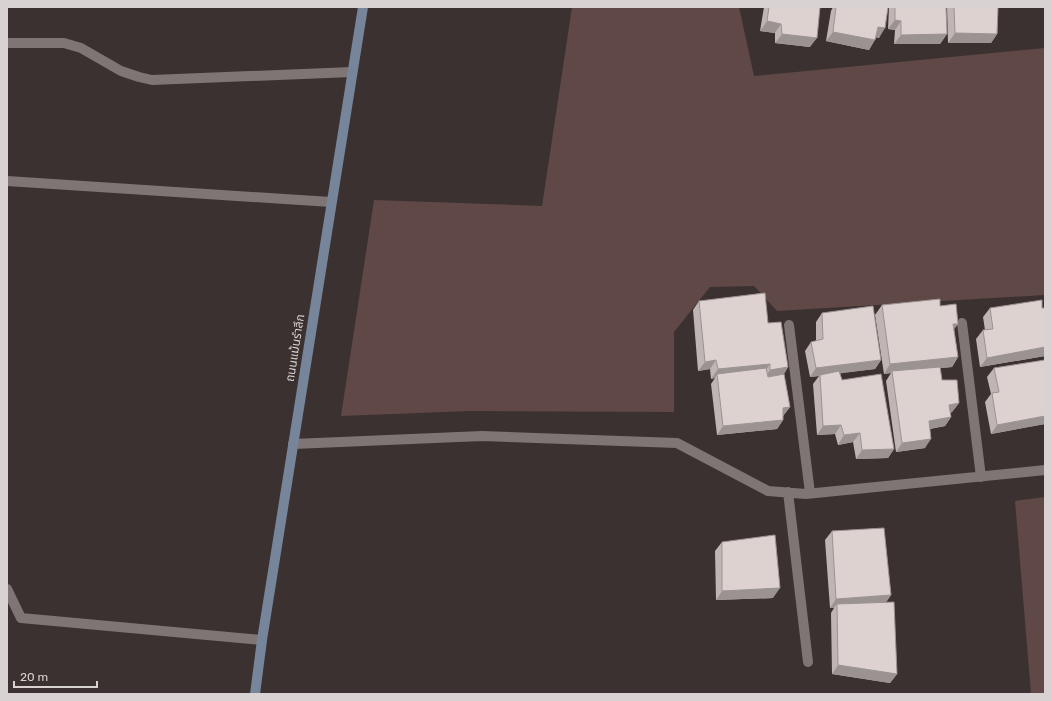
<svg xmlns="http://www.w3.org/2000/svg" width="1052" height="701" font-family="Rubik,'Noto Sans Thai',sans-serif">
<rect width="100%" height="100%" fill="#3a3130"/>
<path fill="#5f4846" d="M 572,7 L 739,7 L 754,76 L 1045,48 L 1045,295 L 777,311 L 754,286 L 710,287 L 674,332 L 674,412 L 470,411 L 341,416 L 374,200 L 542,206 Z
M 1045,497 L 1045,694 L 1031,694 L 1015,501 Z"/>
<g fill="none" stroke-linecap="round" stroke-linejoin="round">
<path stroke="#7f7574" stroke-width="10" d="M 7,43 L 64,43 L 81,48 L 121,71 L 139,77 L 152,80 L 352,72
M 7,181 L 331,202
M 962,323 L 981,477
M 789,325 L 810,493
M 293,444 L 482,436 L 677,443 L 768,491 L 806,494 L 1045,470
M 788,492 L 808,662
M 7,589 L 21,618 L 262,640"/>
<path stroke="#768599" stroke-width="10" d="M 255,694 L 262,640 L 363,7"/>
</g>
<path fill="#bfb5b4" d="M 764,7 L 820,7 L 810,47 L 775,43 L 775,33 L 760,31 Z
M 833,7 L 888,7 L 879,38 L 876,37 L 869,50 L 826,41 L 831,11 Z
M 889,7 L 946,7 L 947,34 L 940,44 L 894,44 L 895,30 L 888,29 Z
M 947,7 L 998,7 L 997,34 L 991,43 L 948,43 Z
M 699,301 L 768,323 L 788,367 L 784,374 L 790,407 L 783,416 L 783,420 L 777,429 L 717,435 L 711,384 L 715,378 L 711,379 L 710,369 L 698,371 L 693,310 Z
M 882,305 L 958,324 L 954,329 L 958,357 L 952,367 L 940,368 L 942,380 L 959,403 L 952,412 L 950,413 L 951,417 L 945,426 L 930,429 L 925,448 L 896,452 L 886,381 L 891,373 L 884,374 L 875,315 Z
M 990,308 L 1045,308 L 1045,356 L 980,367 L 976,339 L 983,330 L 985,330 L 983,317 Z
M 822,313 L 881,360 L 875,369 L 840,373 L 842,380 L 894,449 L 888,458 L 856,459 L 853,442 L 838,445 L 835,434 L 817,435 L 813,384 L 819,376 L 810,377 L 805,351 L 811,342 L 816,341 L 816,322 Z
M 1045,360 L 1045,424 L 991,434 L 985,402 L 991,394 L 987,377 L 994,368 Z
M 832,531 L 891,595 L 886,602 L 897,674 L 890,683 L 832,674 L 831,613 L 834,608 L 830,608 L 825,540 Z
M 722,542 L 773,598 L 716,600 L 715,551 Z"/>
<path fill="#9b9392" d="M 895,20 L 901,21 L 895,30 L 888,29 Z
M 767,21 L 781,24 L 775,33 L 760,31 Z
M 878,27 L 885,28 L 879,38 L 871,37 Z
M 833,32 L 875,40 L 869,50 L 826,41 Z
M 955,33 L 997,34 L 991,43 L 948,43 Z
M 782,34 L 817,38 L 810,47 L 775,43 Z
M 947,34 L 940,44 L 894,44 L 901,35 Z
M 953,324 L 958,324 L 951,333 Z
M 1045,347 L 1045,356 L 980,367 L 987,358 Z
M 958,357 L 952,367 L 892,373 L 892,371 L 891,373 L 884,374 L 890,364 Z
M 716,360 L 710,369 L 698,371 L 705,362 Z
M 881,360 L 875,369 L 820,376 L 820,375 L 819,376 L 810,377 L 816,368 Z
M 770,364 L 764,373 L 717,374 L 715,378 L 711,379 L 718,369 Z
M 788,367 L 782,377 L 763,380 L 770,370 Z
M 959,403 L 952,412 L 943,414 L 949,405 Z
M 790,407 L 783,416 L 776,418 L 783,408 Z
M 1045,416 L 1045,424 L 991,434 L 997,425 Z
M 951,417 L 945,426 L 922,430 L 929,421 Z
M 783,420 L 777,429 L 717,435 L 723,426 Z
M 841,425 L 835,434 L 817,435 L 823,426 Z
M 860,433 L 853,442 L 838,445 L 844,435 Z
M 931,439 L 925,448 L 896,452 L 902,443 Z
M 894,449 L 888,458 L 856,459 L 862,450 Z
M 780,588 L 773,598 L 716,600 L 722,591 Z
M 891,595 L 885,604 L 837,604 L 834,608 L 830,608 L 836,599 Z
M 838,665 L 897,674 L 890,683 L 832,674 Z"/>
<path fill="#ded2d1" stroke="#9b9392" d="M 769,7 L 820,7 L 817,38 L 782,34 L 781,24 L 767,21 Z
M 836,7 L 888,7 L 885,28 L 878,27 L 875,40 L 833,32 Z
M 895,7 L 946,7 L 947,34 L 901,35 L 901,21 L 895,20 Z
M 954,7 L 998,7 L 997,34 L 955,33 Z
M 765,293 L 768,323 L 781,322 L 788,367 L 770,370 L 770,364 L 718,369 L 716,360 L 705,362 L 699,301 Z
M 940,299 L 940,306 L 956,304 L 958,324 L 953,324 L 958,357 L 890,364 L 882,305 Z
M 1042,300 L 1042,308 L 1045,308 L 1045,347 L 987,358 L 983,330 L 993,329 L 990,308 Z
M 873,306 L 881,360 L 816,368 L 811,342 L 823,339 L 822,313 Z
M 1045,360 L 1045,416 L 997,425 L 992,393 L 999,392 L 994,368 Z
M 940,367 L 942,380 L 957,380 L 959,403 L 949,405 L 951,417 L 929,421 L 931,439 L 902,443 L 892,371 Z
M 766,368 L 768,377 L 784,374 L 790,407 L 783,408 L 783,420 L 723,426 L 717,374 Z
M 839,371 L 842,380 L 881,374 L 894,449 L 862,450 L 860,433 L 844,435 L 841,425 L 823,426 L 820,375 Z
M 884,528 L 891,595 L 836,599 L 832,531 Z
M 775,535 L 780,588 L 722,591 L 722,542 Z
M 894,602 L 897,674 L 838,665 L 837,604 Z"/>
<g text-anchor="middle" stroke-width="4" stroke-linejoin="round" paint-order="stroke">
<g font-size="12" fill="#d8d2d2" stroke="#3a3130">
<text transform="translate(295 348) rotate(-81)" y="4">ถนนแม้นรำลึก</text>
</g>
</g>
<rect width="1052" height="701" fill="none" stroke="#d8d2d2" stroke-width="16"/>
<path d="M14 681v6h83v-6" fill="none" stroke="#d8d2d2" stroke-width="2"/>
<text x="20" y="681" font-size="12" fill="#d8d2d2" stroke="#3a3130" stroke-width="3" paint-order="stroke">20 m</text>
</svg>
